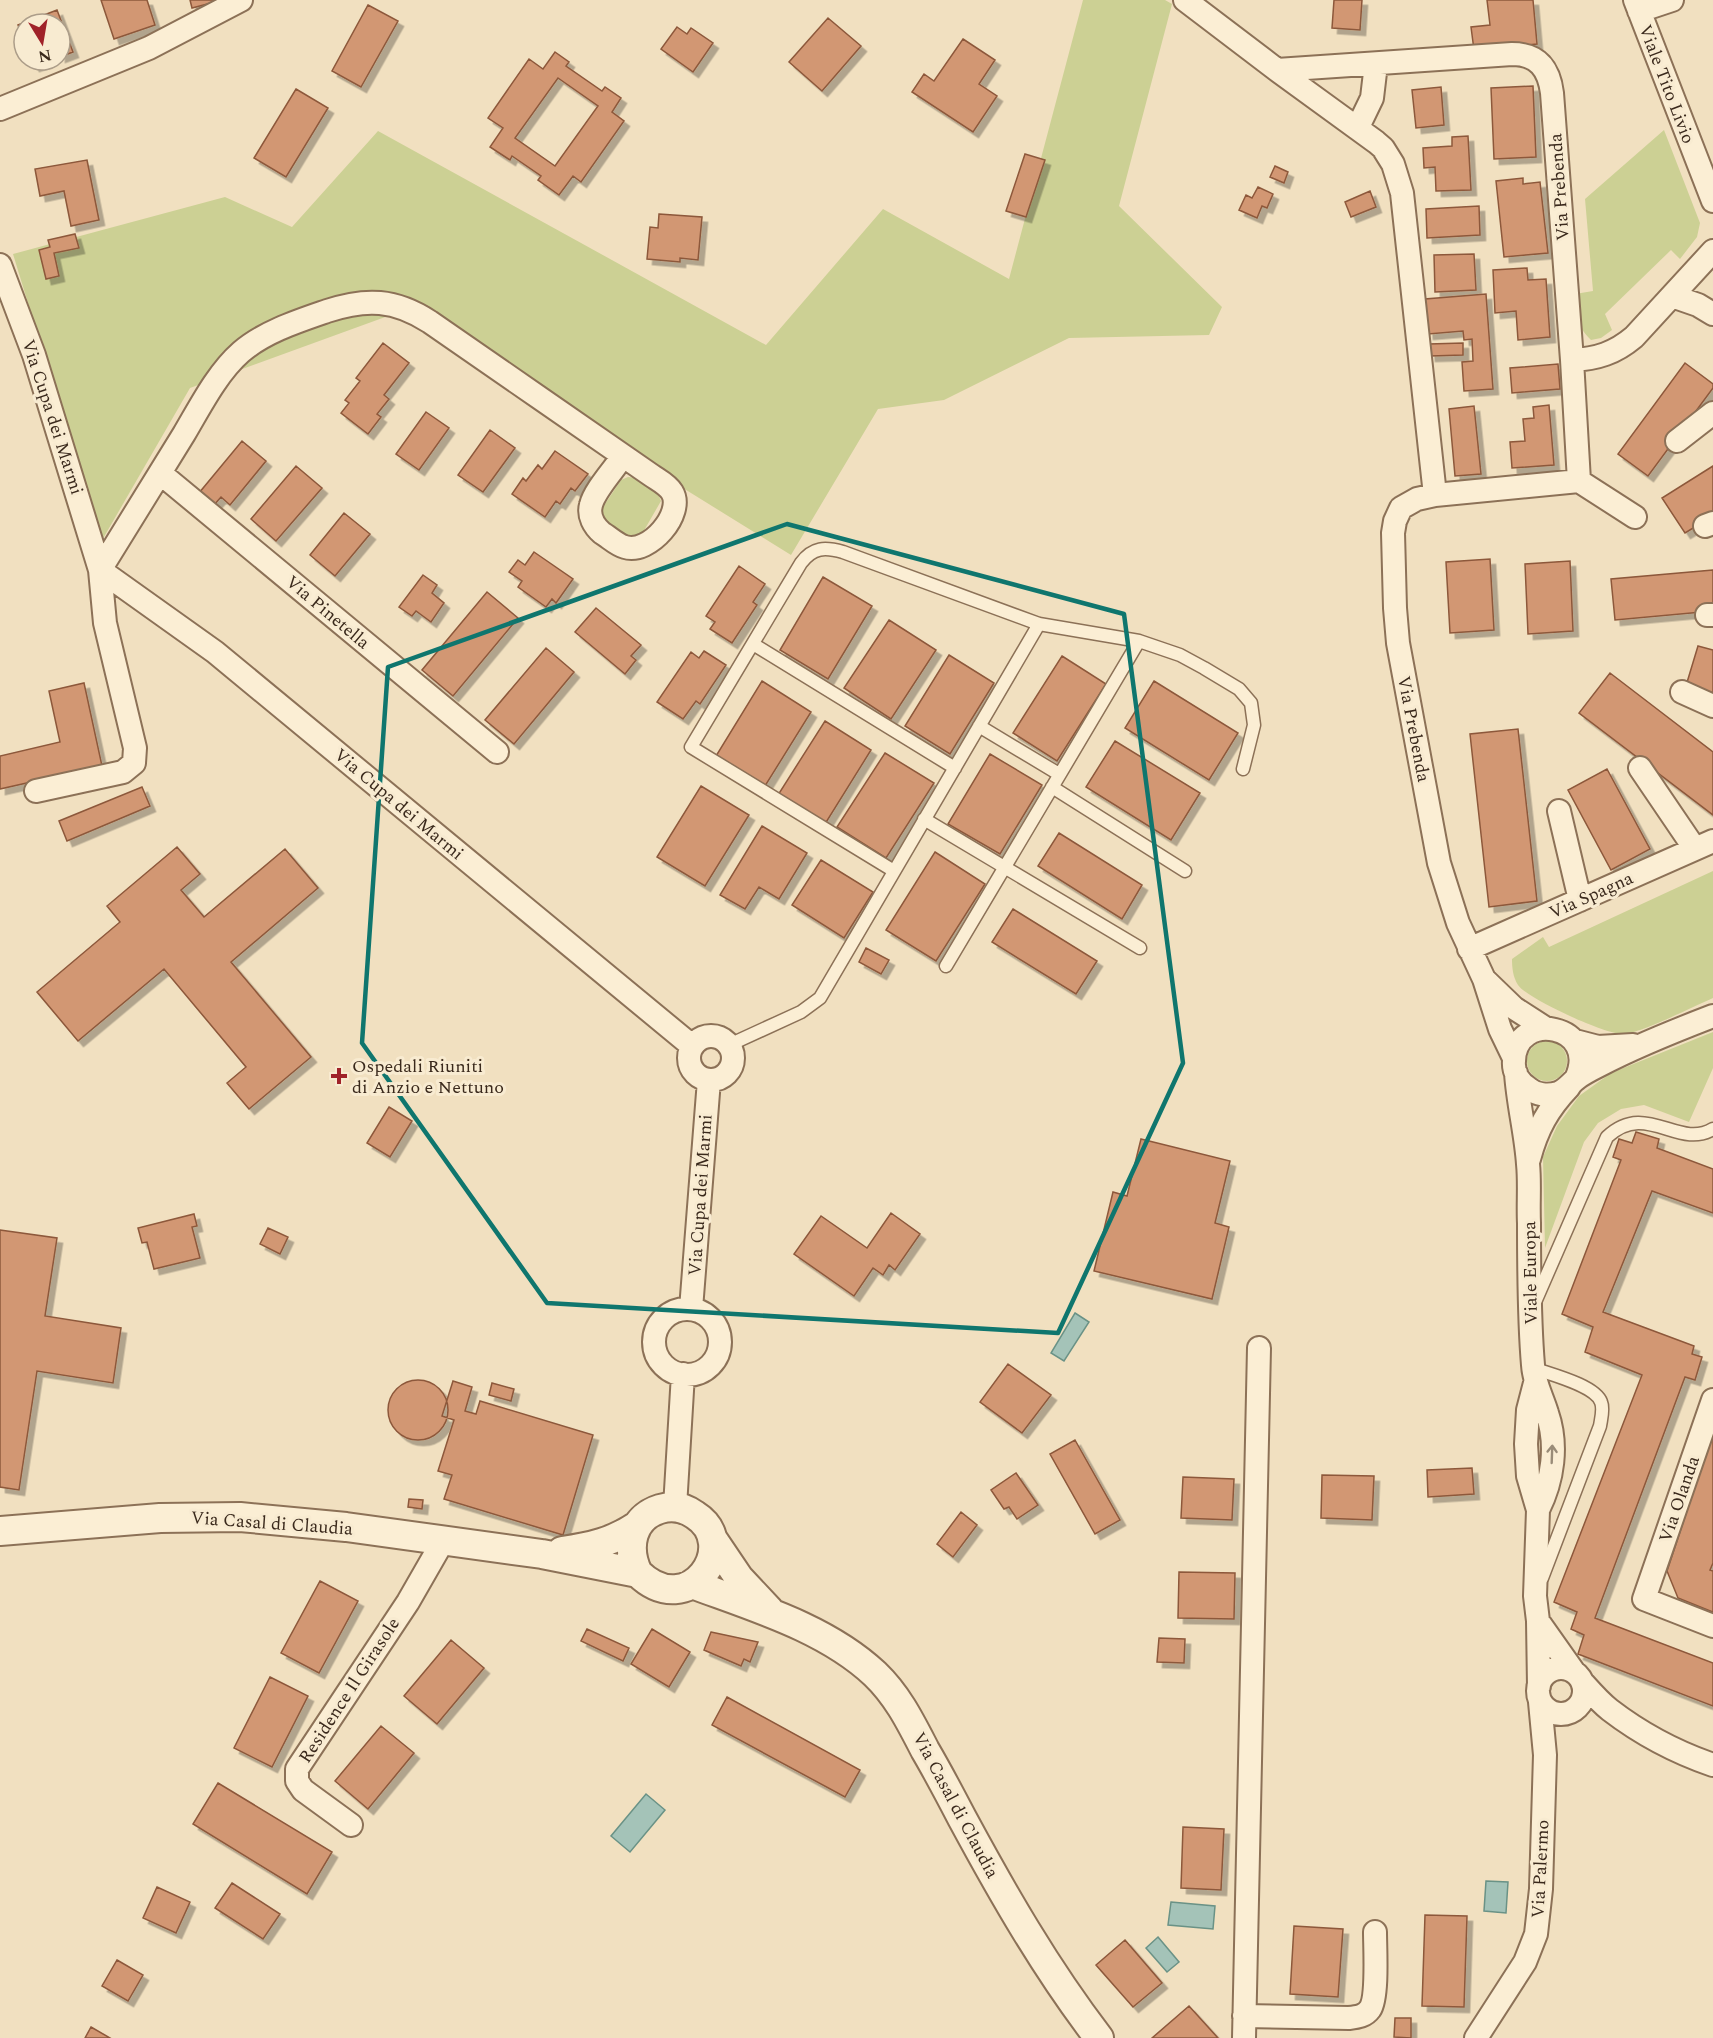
<svg xmlns="http://www.w3.org/2000/svg" width="1713" height="2038" font-family="Spectral,serif">
<defs>
<filter id="shadow"><feDropShadow dx="5.5" dy="5.5" stdDeviation="0" flood-color="#0004"/></filter>
</defs>
<rect width="100%" height="100%" fill="#f1e0c0"/>
<path fill="#ccd094" d="M 1083,0 L 1165,0 L 1172,4 L 1119,206 L 1222,307 L 1209,335 L 1069,338 L 944,400 L 878,409 L 791,555 L 399,312 L 190,388 L 101,542 L 13,254 L 225,197 L 292,227 L 378,131 L 766,345 L 883,209 L 1009,279 Z
M 1664,130 L 1700,223 L 1697,237 L 1680,259 L 1671,250 L 1605,314 L 1612,330 L 1601,338 L 1591,340 C 1575,324 1576,314 1575,294 L 1593,291 L 1585,199 Z
M 628,477 C 640,477 658,490 661,501 L 642,534 L 629,539 L 603,521 L 601,510 L 621,480 Z
M 1713,871 L 1713,998 C 1694,1006 1640,1034 1622,1034 C 1605,1034 1527,999 1518,985 C 1513,977 1512,968 1512,959 L 1543,937 L 1549,947 Z
M 1713,1032 L 1713,1068 L 1689,1122 L 1644,1105 L 1621,1109 L 1598,1123 L 1584,1142 L 1545,1248 L 1543,1157 L 1557,1126 L 1579,1096 L 1611,1073 Z
M1527 1061a20 20 0 1 1 40 0a20 20 0 1 1-40 0Z"/>
<path fill="#a4c3b8" stroke="#6a9286" stroke-width="1.5" d="M 1075,1313 L 1089,1322 L 1064,1361 L 1051,1353 Z
M 646,1794 L 665,1810 L 630,1852 L 611,1836 Z
M 1486,1881 L 1508,1882 L 1506,1913 L 1484,1911 Z
M 1171,1902 L 1215,1906 L 1213,1929 L 1168,1925 Z
M 1158,1937 L 1179,1962 L 1167,1972 L 1146,1948 Z"/>
<path fill="#d29773" stroke="#8d583b" stroke-width="1.5" fill-rule="evenodd" filter="url(#shadow)" d="M 101,0 L 147,0 L 155,25 L 114,39 Z
M 190,0 L 219,0 L 219,1 L 192,8 Z
M 1334,0 L 1362,0 L 1360,30 L 1332,28 Z
M 1487,0 L 1533,0 L 1537,44 L 1474,50 L 1471,27 L 1490,25 Z
M 368,5 L 398,21 L 361,87 L 332,71 Z
M 57,10 L 73,52 L 60,57 L 60,24 L 24,24 L 24,41 L 18,25 Z
M 828,18 L 861,46 L 822,91 L 789,62 Z
M 677,27 L 687,34 L 691,28 L 713,43 L 693,72 L 661,49 Z
M 963,39 L 995,60 L 979,84 L 997,96 L 973,132 L 912,92 L 924,74 L 934,81 Z
M 555,52 L 569,62 L 566,66 L 602,91 L 605,87 L 621,98 L 612,112 L 624,121 L 581,182 L 573,176 L 559,195 L 538,180 L 541,176 L 512,156 L 510,160 L 490,147 L 503,128 L 488,118 L 529,59 L 543,69 ZM 558,78 L 598,106 L 555,166 L 515,138 Z
M 31,60 L 51,60 L 34,66 Z
M 1533,86 L 1536,157 L 1494,159 L 1491,88 Z
M 1441,87 L 1444,125 L 1416,128 L 1412,90 Z
M 296,89 L 328,108 L 286,177 L 254,158 Z
M 1468,136 L 1471,190 L 1436,191 L 1435,167 L 1424,168 L 1423,148 L 1452,146 L 1452,137 Z
M 1025,154 L 1045,160 L 1026,217 L 1006,211 Z
M 87,160 L 99,220 L 71,226 L 64,191 L 40,196 L 35,169 Z
M 1275,166 L 1288,172 L 1284,183 L 1270,177 Z
M 1523,178 L 1523,184 L 1540,182 L 1548,253 L 1504,257 L 1496,181 Z
M 1258,187 L 1273,194 L 1267,208 L 1262,206 L 1257,218 L 1239,210 L 1246,195 L 1252,198 Z
M 1370,191 L 1376,207 L 1351,217 L 1345,202 Z
M 1479,206 L 1480,235 L 1427,238 L 1426,209 Z
M 659,214 L 702,217 L 698,260 L 680,258 L 680,262 L 647,259 L 650,227 L 658,228 Z
M 75,234 L 79,248 L 54,253 L 59,276 L 46,279 L 39,250 L 50,247 L 48,240 Z
M 1474,254 L 1476,290 L 1435,292 L 1434,255 Z
M 1527,268 L 1528,280 L 1546,279 L 1550,337 L 1518,340 L 1516,311 L 1495,313 L 1493,270 Z
M 1486,294 L 1493,389 L 1464,391 L 1462,362 L 1473,361 L 1472,339 L 1464,340 L 1463,331 L 1428,334 L 1425,299 Z
M 383,343 L 409,363 L 384,395 L 389,399 L 377,414 L 381,417 L 368,434 L 341,413 L 349,403 L 345,400 L 360,381 L 356,378 Z
M 1463,343 L 1463,355 L 1430,356 L 1429,344 Z
M 1685,363 L 1713,384 L 1713,388 L 1648,476 L 1618,454 Z
M 1558,364 L 1560,389 L 1512,393 L 1510,368 Z
M 1549,405 L 1554,465 L 1512,468 L 1510,442 L 1525,441 L 1523,419 L 1534,418 L 1533,407 Z
M 1474,406 L 1481,474 L 1455,476 L 1449,409 Z
M 426,412 L 449,428 L 419,470 L 396,454 Z
M 490,430 L 515,448 L 483,492 L 458,475 Z
M 242,441 L 266,461 L 230,505 L 221,497 L 214,505 L 199,493 Z
M 555,451 L 588,474 L 575,491 L 571,488 L 560,504 L 556,501 L 545,517 L 512,494 L 523,478 L 526,481 L 538,465 L 542,469 Z
M 296,466 L 322,488 L 276,541 L 251,519 Z
M 1713,466 L 1713,516 L 1685,533 L 1662,498 Z
M 344,513 L 370,534 L 335,576 L 310,555 Z
M 534,552 L 573,579 L 556,603 L 552,599 L 546,607 L 518,587 L 522,581 L 509,572 L 518,560 L 525,565 Z
M 1490,559 L 1494,630 L 1450,633 L 1446,562 Z
M 1570,561 L 1573,631 L 1528,634 L 1525,564 Z
M 739,566 L 765,584 L 753,602 L 757,605 L 732,643 L 710,629 L 715,622 L 706,616 Z
M 1713,570 L 1713,611 L 1615,620 L 1611,579 Z
M 423,575 L 437,585 L 432,593 L 444,603 L 431,622 L 416,611 L 412,616 L 399,607 Z
M 823,577 L 872,606 L 828,679 L 780,650 Z
M 487,592 L 518,618 L 453,696 L 422,670 Z
M 596,608 L 641,645 L 631,656 L 636,660 L 625,674 L 575,632 Z
M 889,620 L 936,650 L 891,719 L 844,688 Z
M 1698,646 L 1713,650 L 1713,697 L 1685,689 Z
M 546,648 L 574,672 L 514,744 L 485,720 Z
M 704,651 L 726,665 L 700,704 L 696,701 L 683,719 L 657,702 L 691,652 L 699,658 Z
M 949,655 L 994,683 L 950,754 L 905,726 Z
M 1062,656 L 1106,684 L 1057,761 L 1013,733 Z
M 1610,673 L 1713,752 L 1713,815 L 1579,713 Z
M 762,681 L 811,712 L 765,786 L 716,756 Z
M 1154,681 L 1238,733 L 1209,780 L 1125,728 Z
M 84,683 L 102,766 L 0,789 L 0,756 L 60,742 L 49,691 Z
M 825,721 L 871,750 L 825,824 L 778,795 Z
M 1518,729 L 1537,901 L 1489,907 L 1470,734 Z
M 1115,741 L 1200,793 L 1171,840 L 1086,787 Z
M 885,753 L 934,783 L 886,858 L 837,827 Z
M 990,754 L 1042,785 L 1000,854 L 948,824 Z
M 1607,769 L 1650,849 L 1611,870 L 1568,790 Z
M 701,786 L 749,815 L 705,886 L 657,857 Z
M 142,787 L 150,806 L 67,841 L 59,821 Z
M 762,826 L 807,853 L 779,899 L 759,887 L 745,909 L 720,895 Z
M 1059,833 L 1142,885 L 1122,919 L 1038,866 Z
M 177,847 L 200,874 L 181,890 L 204,917 L 285,849 L 318,888 L 231,962 L 311,1057 L 249,1109 L 227,1083 L 246,1067 L 164,969 L 78,1041 L 37,992 L 120,922 L 107,906 Z
M 935,852 L 985,884 L 936,961 L 886,930 Z
M 821,860 L 873,892 L 844,938 L 792,905 Z
M 1013,909 L 1097,961 L 1076,994 L 992,942 Z
M 866,948 L 889,960 L 881,974 L 859,962 Z
M 389,1107 L 412,1121 L 390,1157 L 367,1143 Z
M 1636,1132 L 1659,1139 L 1657,1148 L 1713,1169 L 1713,1213 L 1652,1191 L 1603,1312 L 1694,1346 L 1692,1354 L 1702,1357 L 1695,1380 L 1685,1377 L 1595,1618 L 1713,1663 L 1713,1706 L 1578,1654 L 1584,1635 L 1571,1629 L 1577,1612 L 1554,1602 L 1642,1375 L 1585,1352 L 1593,1327 L 1562,1314 L 1621,1160 L 1613,1157 L 1619,1139 L 1632,1143 Z
M 1141,1139 L 1230,1161 L 1215,1223 L 1229,1227 L 1212,1299 L 1094,1271 L 1113,1192 L 1127,1196 Z
M 891,1213 L 920,1234 L 895,1270 L 889,1265 L 883,1275 L 873,1268 L 854,1296 L 794,1254 L 821,1216 L 867,1248 Z
M 194,1214 L 197,1226 L 192,1227 L 200,1258 L 154,1269 L 147,1242 L 142,1243 L 138,1228 Z
M 268,1228 L 288,1237 L 280,1254 L 260,1244 Z
M 0,1230 L 57,1238 L 45,1316 L 121,1328 L 113,1383 L 37,1371 L 19,1490 L 0,1487 Z
M 1008,1364 L 1051,1395 L 1022,1433 L 980,1402 Z
M388 1410a30 30 0 1 1 60 0a30 30 0 1 1-60 0Z
M 453,1381 L 472,1387 L 465,1411 L 476,1414 L 480,1401 L 593,1435 L 563,1535 L 444,1499 L 452,1475 L 438,1471 L 454,1420 L 442,1416 Z
M 492,1383 L 514,1389 L 511,1401 L 489,1395 Z
M 1713,1432 L 1713,1563 L 1710,1570 L 1713,1571 L 1713,1612 L 1678,1598 L 1667,1571 Z
M 1075,1440 L 1120,1520 L 1095,1534 L 1050,1454 Z
M 1472,1468 L 1474,1494 L 1428,1497 L 1427,1470 Z
M 1016,1473 L 1038,1505 L 1017,1519 L 1009,1507 L 1004,1509 L 991,1490 Z
M 1322,1475 L 1374,1476 L 1372,1520 L 1321,1518 Z
M 1183,1477 L 1234,1479 L 1232,1520 L 1181,1518 Z
M 409,1499 L 423,1500 L 422,1509 L 408,1507 Z
M 961,1512 L 977,1525 L 953,1557 L 937,1544 Z
M 1179,1572 L 1235,1573 L 1234,1619 L 1178,1618 Z
M 320,1581 L 358,1601 L 319,1673 L 281,1653 Z
M 587,1629 L 629,1648 L 623,1661 L 581,1641 Z
M 652,1629 L 690,1652 L 669,1687 L 631,1664 Z
M 711,1632 L 758,1642 L 750,1662 L 744,1659 L 741,1666 L 704,1650 Z
M 1159,1638 L 1185,1639 L 1184,1663 L 1157,1662 Z
M 451,1640 L 484,1668 L 437,1724 L 404,1696 Z
M 270,1677 L 308,1696 L 272,1767 L 234,1748 Z
M 727,1697 L 860,1770 L 845,1797 L 712,1725 Z
M 381,1726 L 414,1753 L 368,1809 L 335,1781 Z
M 218,1783 L 332,1852 L 307,1894 L 193,1824 Z
M 1183,1827 L 1224,1829 L 1221,1890 L 1181,1888 Z
M 232,1883 L 280,1914 L 263,1939 L 215,1908 Z
M 157,1887 L 190,1902 L 176,1933 L 143,1918 Z
M 1425,1915 L 1467,1916 L 1464,2007 L 1422,2006 Z
M 1294,1926 L 1343,1929 L 1338,1997 L 1290,1994 Z
M 1125,1940 L 1162,1983 L 1133,2007 L 1096,1965 Z
M 117,1960 L 143,1975 L 128,2001 L 102,1986 Z
M 1189,2006 L 1218,2038 L 1152,2038 Z
M 1395,2018 L 1411,2018 L 1411,2038 L 1394,2037 Z
M 91,2027 L 110,2038 L 85,2038 Z"/>
<g fill="none" stroke-linecap="round" stroke-linejoin="round">
<g stroke="#8c7157" stroke-width="15">
<path id="service" d="M 753,644 L 955,768
M 979,726 L 1059,774
M 1052,787 L 1185,871
M 924,819 L 1140,948
M 894,871 L 691,747 L 801,563 C 813,547 825,547 843,552 L 1039,624 L 1139,641 L 1180,655 L 1204,668 L 1239,689 L 1251,703 L 1254,725 L 1243,769
M 946,966 L 1139,641
M 729,1045 L 801,1012 L 820,998 L 1039,624
M 1535,1302 L 1607,1137 C 1646,1100 1678,1150 1713,1129
M 1533,1368 C 1549,1374 1595,1385 1601,1402 C 1604,1409 1601,1419 1600,1426 L 1542,1578"/>
</g>
<g stroke="#8c7157" stroke-width="26">
<path id="minor" d="M 1185,0 L 1277,70 L 1376,142 L 1383,148 L 1393,164 L 1402,193 L 1435,495 L 1579,481 L 1635,517
M 1635,0 L 1713,201
M 1639,11 L 1672,0
M 1277,70 L 1512,54 C 1538,54 1549,69 1552,93 L 1572,360 L 1579,481
M 0,109 L 149,48 L 241,0
M 1358,127 L 1372,98 L 1376,64
M 0,265 L 34,355 L 100,570 L 105,623 L 135,748 L 134,763 L 123,772 L 36,791
M 1672,296 L 1698,305 L 1713,314
M 1572,360 C 1597,359 1615,353 1634,337 L 1713,251
M 1677,441 L 1713,413
M 623,456 C 615,468 594,491 591,505 C 588,516 594,526 602,533 C 609,537 617,545 625,547 C 649,555 685,513 672,492 C 667,484 658,480 651,475 C 577,424 504,373 430,322 C 395,299 366,298 327,311 C 298,321 264,332 241,352 C 217,373 200,407 184,434 C 156,479 128,524 100,570 L 215,652 L 692,1046
M 160,473 L 497,752
M 1435,495 L 1417,499 L 1401,508 L 1395,521 L 1393,533 L 1395,608 L 1398,643 L 1439,863 L 1458,923 L 1484,979 L 1500,1029 L 1514,1058
M 1705,526 L 1713,523
M 1707,615 L 1713,615
M 1682,692 L 1713,706
M 1640,768 L 1695,849
M 1559,811 L 1580,900
M 1469,949 L 1713,841
M 1485,980 L 1514,1008 L 1545,1028
M689 1058a22 22 0 1 1 44 0a22 22 0 1 1-44 0Z
M 1575,1041 L 1598,1047 L 1633,1045
M 1516,1073 C 1518,1104 1526,1134 1528,1164 C 1530,1183 1528,1204 1529,1223 C 1529,1271 1529,1318 1533,1365 C 1534,1383 1542,1396 1547,1413 C 1558,1445 1553,1480 1538,1510
M 1576,1079 C 1601,1024 1515,1009 1514,1061 C 1513,1072 1519,1082 1528,1088 C 1536,1095 1548,1096 1558,1093 C 1566,1090 1570,1084 1576,1079 C 1582,1074 1592,1069 1600,1065 C 1636,1046 1674,1031 1713,1016
M 1529,1159 C 1537,1129 1548,1109 1569,1087
M 691,1309 L 709,1080
M654 1342a33 33 0 1 1 66 0a33 33 0 1 1-66 0Z
M 1535,1383 L 1528,1410 L 1526,1444 L 1528,1476 L 1538,1510 L 1535,1596 L 1538,1621 L 1539,1686
M 1713,1400 L 1644,1599 L 1713,1626
M 675,1507 L 683,1374
M 1538,1621 L 1574,1672
M1538 1691a23 23 0 1 1 46 0a23 23 0 1 1-46 0Z
M 1584,1684 C 1592,1693 1601,1703 1610,1710 C 1640,1733 1678,1753 1713,1765
M 351,1825 L 303,1790 L 297,1781 L 297,1769 L 408,1602 L 443,1541
M 1244,2016 L 1349,2018 C 1358,2017 1365,2016 1370,2009 C 1378,1997 1375,1948 1375,1932
M 1244,2038 L 1259,1348
M 1476,2038 L 1525,1962 L 1536,1934 L 1541,1889 L 1545,1755 L 1540,1702"/>
</g>
<g stroke="#8c7157" stroke-width="32">
<path id="tertiary" d="M 0,1531 L 160,1518 L 240,1517 L 346,1527 L 542,1554 L 638,1573 C 689,1623 742,1545 695,1515 C 685,1508 673,1505 660,1509 C 631,1518 626,1548 638,1573
M 712,1538 L 739,1578 L 769,1610
M 562,1551 C 591,1547 613,1542 638,1525
M 692,1584 C 754,1607 826,1628 875,1674 C 898,1696 911,1723 925,1750 C 938,1772 950,1795 962,1818 C 1003,1894 1046,1969 1099,2038"/>
</g>
<use href="#service" stroke="#fbeed4" stroke-width="12"/>
<use href="#minor" stroke="#fbeed4" stroke-width="22"/>
<use href="#tertiary" stroke="#fbeed4" stroke-width="28"/>
</g>
<defs><path id="oneway-shaft" d="M-6 0H5M1.5-3L5.5 0L1.5 3" fill="none" stroke-width="1.6" stroke-linecap="round" stroke-linejoin="round" transform="scale(1.5)"/></defs>
<use stroke="#9a8c78" href="#oneway-shaft" transform="translate(1552 1454) rotate(-88)"/>
<path fill="none" stroke="#0f766e" stroke-width="4.5" stroke-linejoin="round" d="M 787,524 L 1124,614 L 1183,1063 L 1058,1333 L 547,1303 L 362,1043 L 388,667 Z"/>
<path fill="#a02229" stroke="#f8ebd1" stroke-width="2" d="M336 1067h6v6h6v6h-6v6h-6v-6h-6v-6h6z"/>
<g text-anchor="middle" stroke-width="6" stroke-linejoin="round" paint-order="stroke">
<g font-size="18" fill="#3a291c" stroke="#f8ebd1">
<text transform="translate(1667 84) rotate(69)" y="6">Viale Tito Livio</text>
<text transform="translate(1559 187) rotate(-94)" y="6">Via Prebenda</text>
<text transform="translate(53 417) rotate(72)" y="6">Via Cupa dei Marmi</text>
<text transform="translate(328 612) rotate(40)" y="6">Via Pinetella</text>
<text transform="translate(1414 729) rotate(79)" y="6">Via Prebenda</text>
<text transform="translate(399 804) rotate(40)" y="6">Via Cupa dei Marmi</text>
<text transform="translate(1591 895) rotate(-24)" y="6">Via Spagna</text>
<text transform="translate(700 1195) rotate(-86)" y="6">Via Cupa dei Marmi</text>
<text transform="translate(1530 1273) rotate(-91)" y="6">Viale Europa</text>
<text transform="translate(1679 1499) rotate(-71)" y="6">Via Olanda</text>
<text transform="translate(272 1523) rotate(4)" y="6">Via Casal di Claudia</text>
<text transform="translate(349 1690) rotate(-57)" y="6">Residence Il Girasole</text>
<text transform="translate(956 1805) rotate(62)" y="6">Via Casal di Claudia</text>
<text transform="translate(1540 1869) rotate(-87)" y="6">Via Palermo</text>
</g>
<g font-size="18" fill="#3a291c" stroke="#f8ebd1" text-anchor="start">
<text x="352" y="1072">Ospedali Riuniti<tspan x="352" dy="21">di Anzio e Nettuno</tspan></text>
</g>
</g>
<g transform="translate(42 42) rotate(169)"><circle r="28" fill="#f8ebd1" stroke="#ac9d89" stroke-width="1.5"/>
<path d="M0-4.5L10 22L0 15L-10 22Z" fill="#a02229"/>
<text y="-9" font-size="16" font-weight="bold" text-anchor="middle" fill="#3a291c">N</text>
</g>
</svg>
